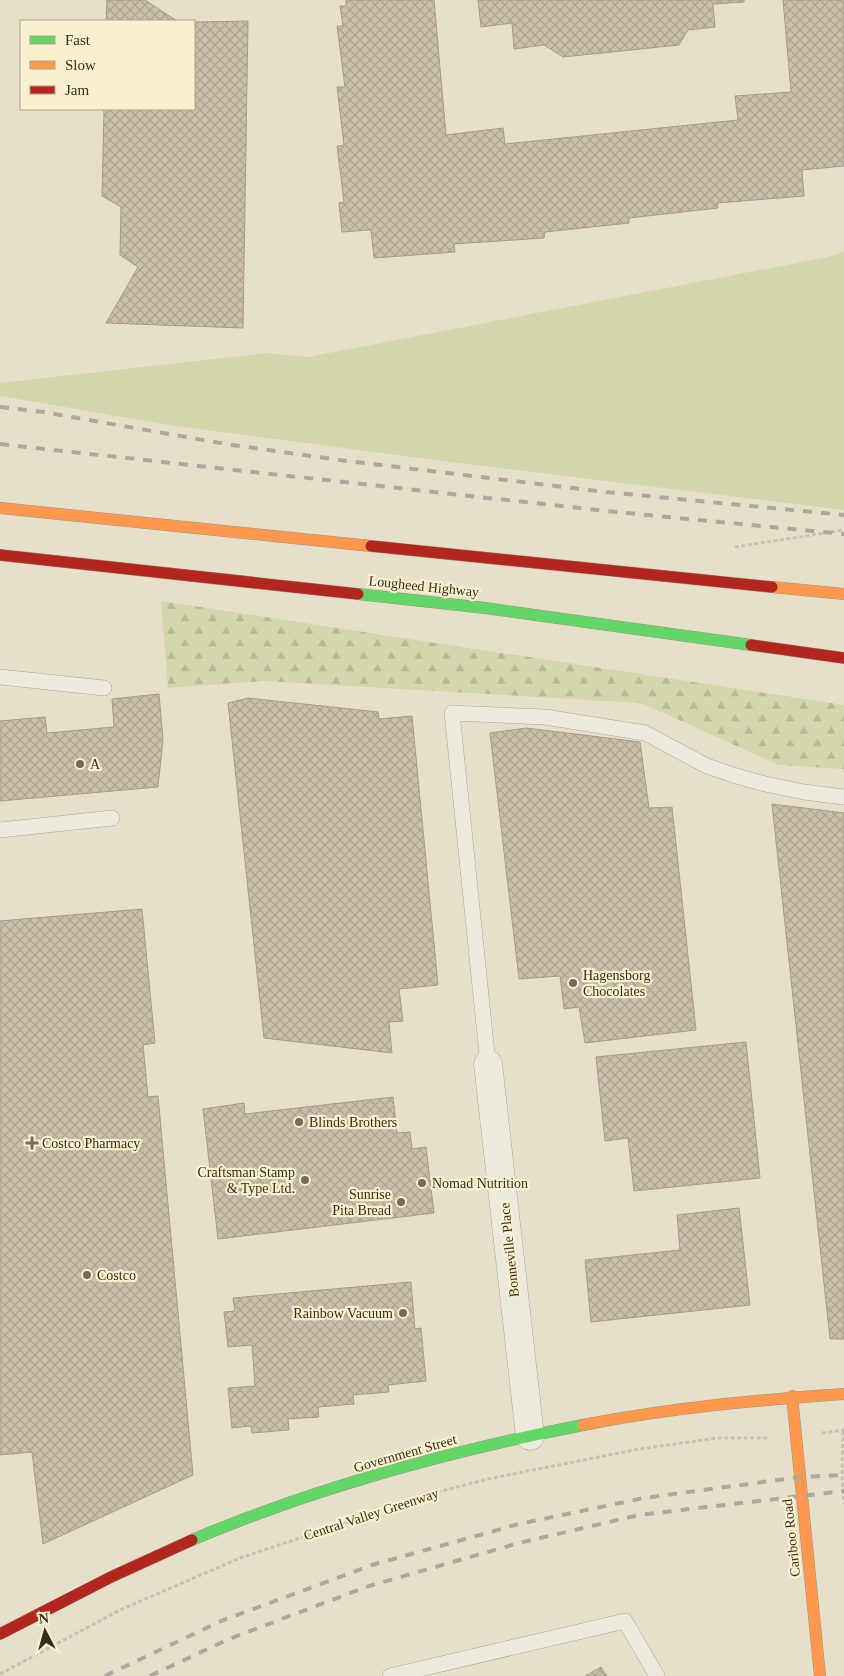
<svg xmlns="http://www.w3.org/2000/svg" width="844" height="1676" font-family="Georgia,serif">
<defs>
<pattern id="forest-firs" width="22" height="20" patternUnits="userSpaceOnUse" patternTransform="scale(1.25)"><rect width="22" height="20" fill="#d3d7ab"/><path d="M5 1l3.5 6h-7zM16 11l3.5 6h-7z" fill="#b6b993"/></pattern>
<pattern id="building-cross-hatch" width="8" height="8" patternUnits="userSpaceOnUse" patternTransform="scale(1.25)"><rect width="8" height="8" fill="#cabeab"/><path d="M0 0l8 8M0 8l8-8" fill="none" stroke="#aea393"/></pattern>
</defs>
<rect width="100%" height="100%" fill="#e6e0ca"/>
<path fill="#d3d7ab" d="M 844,252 L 844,510 L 435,460 L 176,426 L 0,396 L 0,383 L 266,353 L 308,357 L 823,258 Z"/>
<path fill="url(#forest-firs)" d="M 161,601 L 844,705 L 844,769 L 779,765 L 641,703 L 264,681 L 168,688 Z"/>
<path fill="url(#building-cross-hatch)" stroke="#a69b89" d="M 107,0 L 145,0 L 177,21 L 106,21 Z
M 346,0 L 434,0 L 446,135 L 503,128 L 505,144 L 738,120 L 735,96 L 791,92 L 783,0 L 844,0 L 844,166 L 802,170 L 804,196 L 717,203 L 718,208 L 629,218 L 629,223 L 545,232 L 544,238 L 454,244 L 455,252 L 374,258 L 371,230 L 342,232 L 339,203 L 344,202 L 337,146 L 344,145 L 337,87 L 345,87 L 337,26 L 343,26 L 340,6 L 346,6 Z
M 478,0 L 744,0 L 744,2 L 713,4 L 715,27 L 688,30 L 679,45 L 563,57 L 544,45 L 514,49 L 512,23 L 481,27 Z
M 248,21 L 243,328 L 106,323 L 138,267 L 120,255 L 121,207 L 102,196 L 104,109 L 194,109 L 194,22 Z
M 159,694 L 163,740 L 158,787 L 0,801 L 0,721 L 45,717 L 47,733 L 114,727 L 112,699 Z
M 248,698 L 378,712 L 379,719 L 412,716 L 438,985 L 399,989 L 403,1021 L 389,1022 L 392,1053 L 264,1038 L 228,703 Z
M 526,728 L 640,742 L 649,808 L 672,807 L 696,1030 L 585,1043 L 579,1007 L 564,1009 L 560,976 L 519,979 L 490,733 Z
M 772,804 L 844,813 L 844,1339 L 830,1339 Z
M 142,909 L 155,1043 L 143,1045 L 148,1097 L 158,1096 L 193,1475 L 43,1544 L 32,1452 L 0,1455 L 0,921 Z
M 746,1042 L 760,1178 L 634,1191 L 628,1138 L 605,1141 L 596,1057 Z
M 393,1097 L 397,1133 L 410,1132 L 412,1149 L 426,1147 L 434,1213 L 218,1239 L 203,1109 L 244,1103 L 245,1114 Z
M 739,1208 L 750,1305 L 591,1322 L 585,1260 L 680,1250 L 677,1215 Z
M 411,1282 L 415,1329 L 421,1328 L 426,1381 L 388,1385 L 389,1392 L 353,1395 L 354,1404 L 318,1407 L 319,1417 L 288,1419 L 289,1430 L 252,1433 L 251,1426 L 232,1428 L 228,1388 L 255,1386 L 252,1345 L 228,1347 L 224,1312 L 235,1311 L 233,1298 Z
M 601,1667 L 607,1676 L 585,1676 Z"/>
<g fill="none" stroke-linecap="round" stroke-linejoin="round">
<g stroke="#aba494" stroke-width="16">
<path id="lane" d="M 0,677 L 104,688
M 0,830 L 112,818
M 488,1064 L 452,713 L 545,717 L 645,733 L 707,766 L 733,775 L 765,784 L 804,792 L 844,797
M 390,1676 L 625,1621 L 657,1676"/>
</g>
<g stroke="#aba494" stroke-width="29">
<path id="street" d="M 488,1064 L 530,1436"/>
</g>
<g stroke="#9a9384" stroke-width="12">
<path id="fast" d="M 358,594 L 485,608 L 751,645
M 192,1540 C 317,1487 450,1451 583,1425"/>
</g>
<g stroke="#9a9384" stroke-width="12">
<path id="slow" d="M 0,508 L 371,546
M 772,587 L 844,594
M 792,1396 L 820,1676
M 583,1425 C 669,1408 756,1400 844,1394"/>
</g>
<g stroke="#9a9384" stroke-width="12">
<path id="jam" d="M 371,546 L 772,587
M 0,555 L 358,594
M 751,645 L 844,658
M 0,1634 L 111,1577 L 192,1540"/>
</g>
<path stroke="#c6c1b3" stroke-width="3" stroke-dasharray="4 2.5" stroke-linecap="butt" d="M 735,547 L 844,530
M 843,1431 L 842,1475 L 844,1504
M 822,1433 L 844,1430
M 0,1674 L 120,1610 L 240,1558 L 438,1492 L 488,1479 L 639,1449 L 717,1438 L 769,1438"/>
<use href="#lane" stroke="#ede9dd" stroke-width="15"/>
<use href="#street" stroke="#ede9dd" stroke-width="28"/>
<use href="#fast" stroke="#63d668" stroke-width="11"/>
<use href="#slow" stroke="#ff974d" stroke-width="11"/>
<use href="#jam" stroke="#b3261e" stroke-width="11"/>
<path stroke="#aca89d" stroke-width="4" stroke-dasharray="9 9" stroke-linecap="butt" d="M 0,407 L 43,412 L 232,445 L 347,461 L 606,492 L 844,515
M 0,444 L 606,511 L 844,534
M 105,1676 L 221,1621 L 372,1565 L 519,1524 L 644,1498 L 800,1477 L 844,1475
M 150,1676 L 229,1639 L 369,1586 L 519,1543 L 639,1515 L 844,1491"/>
</g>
<g fill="#766b58" stroke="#f8f0cf" stroke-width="2">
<circle cx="80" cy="764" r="5"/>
<circle cx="573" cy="983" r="5"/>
<circle cx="299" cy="1122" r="5"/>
<path d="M29.5 1135.5h5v5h5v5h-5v5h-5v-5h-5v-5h5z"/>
<circle cx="305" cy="1180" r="5"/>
<circle cx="422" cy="1183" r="5"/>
<circle cx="401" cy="1202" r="5"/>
<circle cx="87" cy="1275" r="5"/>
<circle cx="403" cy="1313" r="5"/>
</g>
<g text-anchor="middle" stroke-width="4.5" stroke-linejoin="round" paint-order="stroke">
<g font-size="14" fill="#3a2c1b" stroke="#f8f0cf">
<text transform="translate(424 586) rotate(6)" y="5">Lougheed Highway</text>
<text transform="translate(509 1250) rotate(-96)" y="5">Bonneville Place</text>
<text transform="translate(405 1453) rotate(-16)" y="5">Government Street</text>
<text transform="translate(371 1514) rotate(-18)" y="5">Central Valley Greenway</text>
<text transform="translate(791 1538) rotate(-96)" y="5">Cariboo Road</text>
</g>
<g font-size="14" fill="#3a2c1b" stroke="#f8f0cf" text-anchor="start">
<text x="90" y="769">A</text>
<text x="583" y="980">Hagensborg<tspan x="583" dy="16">Chocolates</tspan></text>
<text x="309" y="1127">Blinds Brothers</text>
<text x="42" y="1148">Costco Pharmacy</text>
<text x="295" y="1177" text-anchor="end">Craftsman Stamp<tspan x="295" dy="16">&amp; Type Ltd.</tspan></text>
<text x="432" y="1188">Nomad Nutrition</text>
<text x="391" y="1199" text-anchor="end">Sunrise<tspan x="391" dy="16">Pita Bread</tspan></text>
<text x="97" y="1280">Costco</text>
<text x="393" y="1318" text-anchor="end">Rainbow Vacuum</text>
</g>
</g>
<rect x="20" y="20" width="175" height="90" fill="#f8f0cf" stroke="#aca287"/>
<rect x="30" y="36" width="25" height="8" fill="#63d668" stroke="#aca287"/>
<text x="65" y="45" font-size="15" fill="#3a2c1b">Fast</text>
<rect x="30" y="61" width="25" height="8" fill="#ff974d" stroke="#aca287"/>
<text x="65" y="70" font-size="15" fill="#3a2c1b">Slow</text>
<rect x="30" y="86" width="25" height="8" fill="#b3261e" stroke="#aca287"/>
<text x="65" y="95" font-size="15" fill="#3a2c1b">Jam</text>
<g transform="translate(45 1631) rotate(354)" stroke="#f8f0cf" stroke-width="4" paint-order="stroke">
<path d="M0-4L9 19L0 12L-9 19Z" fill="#3a2c1b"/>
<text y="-8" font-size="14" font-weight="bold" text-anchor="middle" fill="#3a2c1b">N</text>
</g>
</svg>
